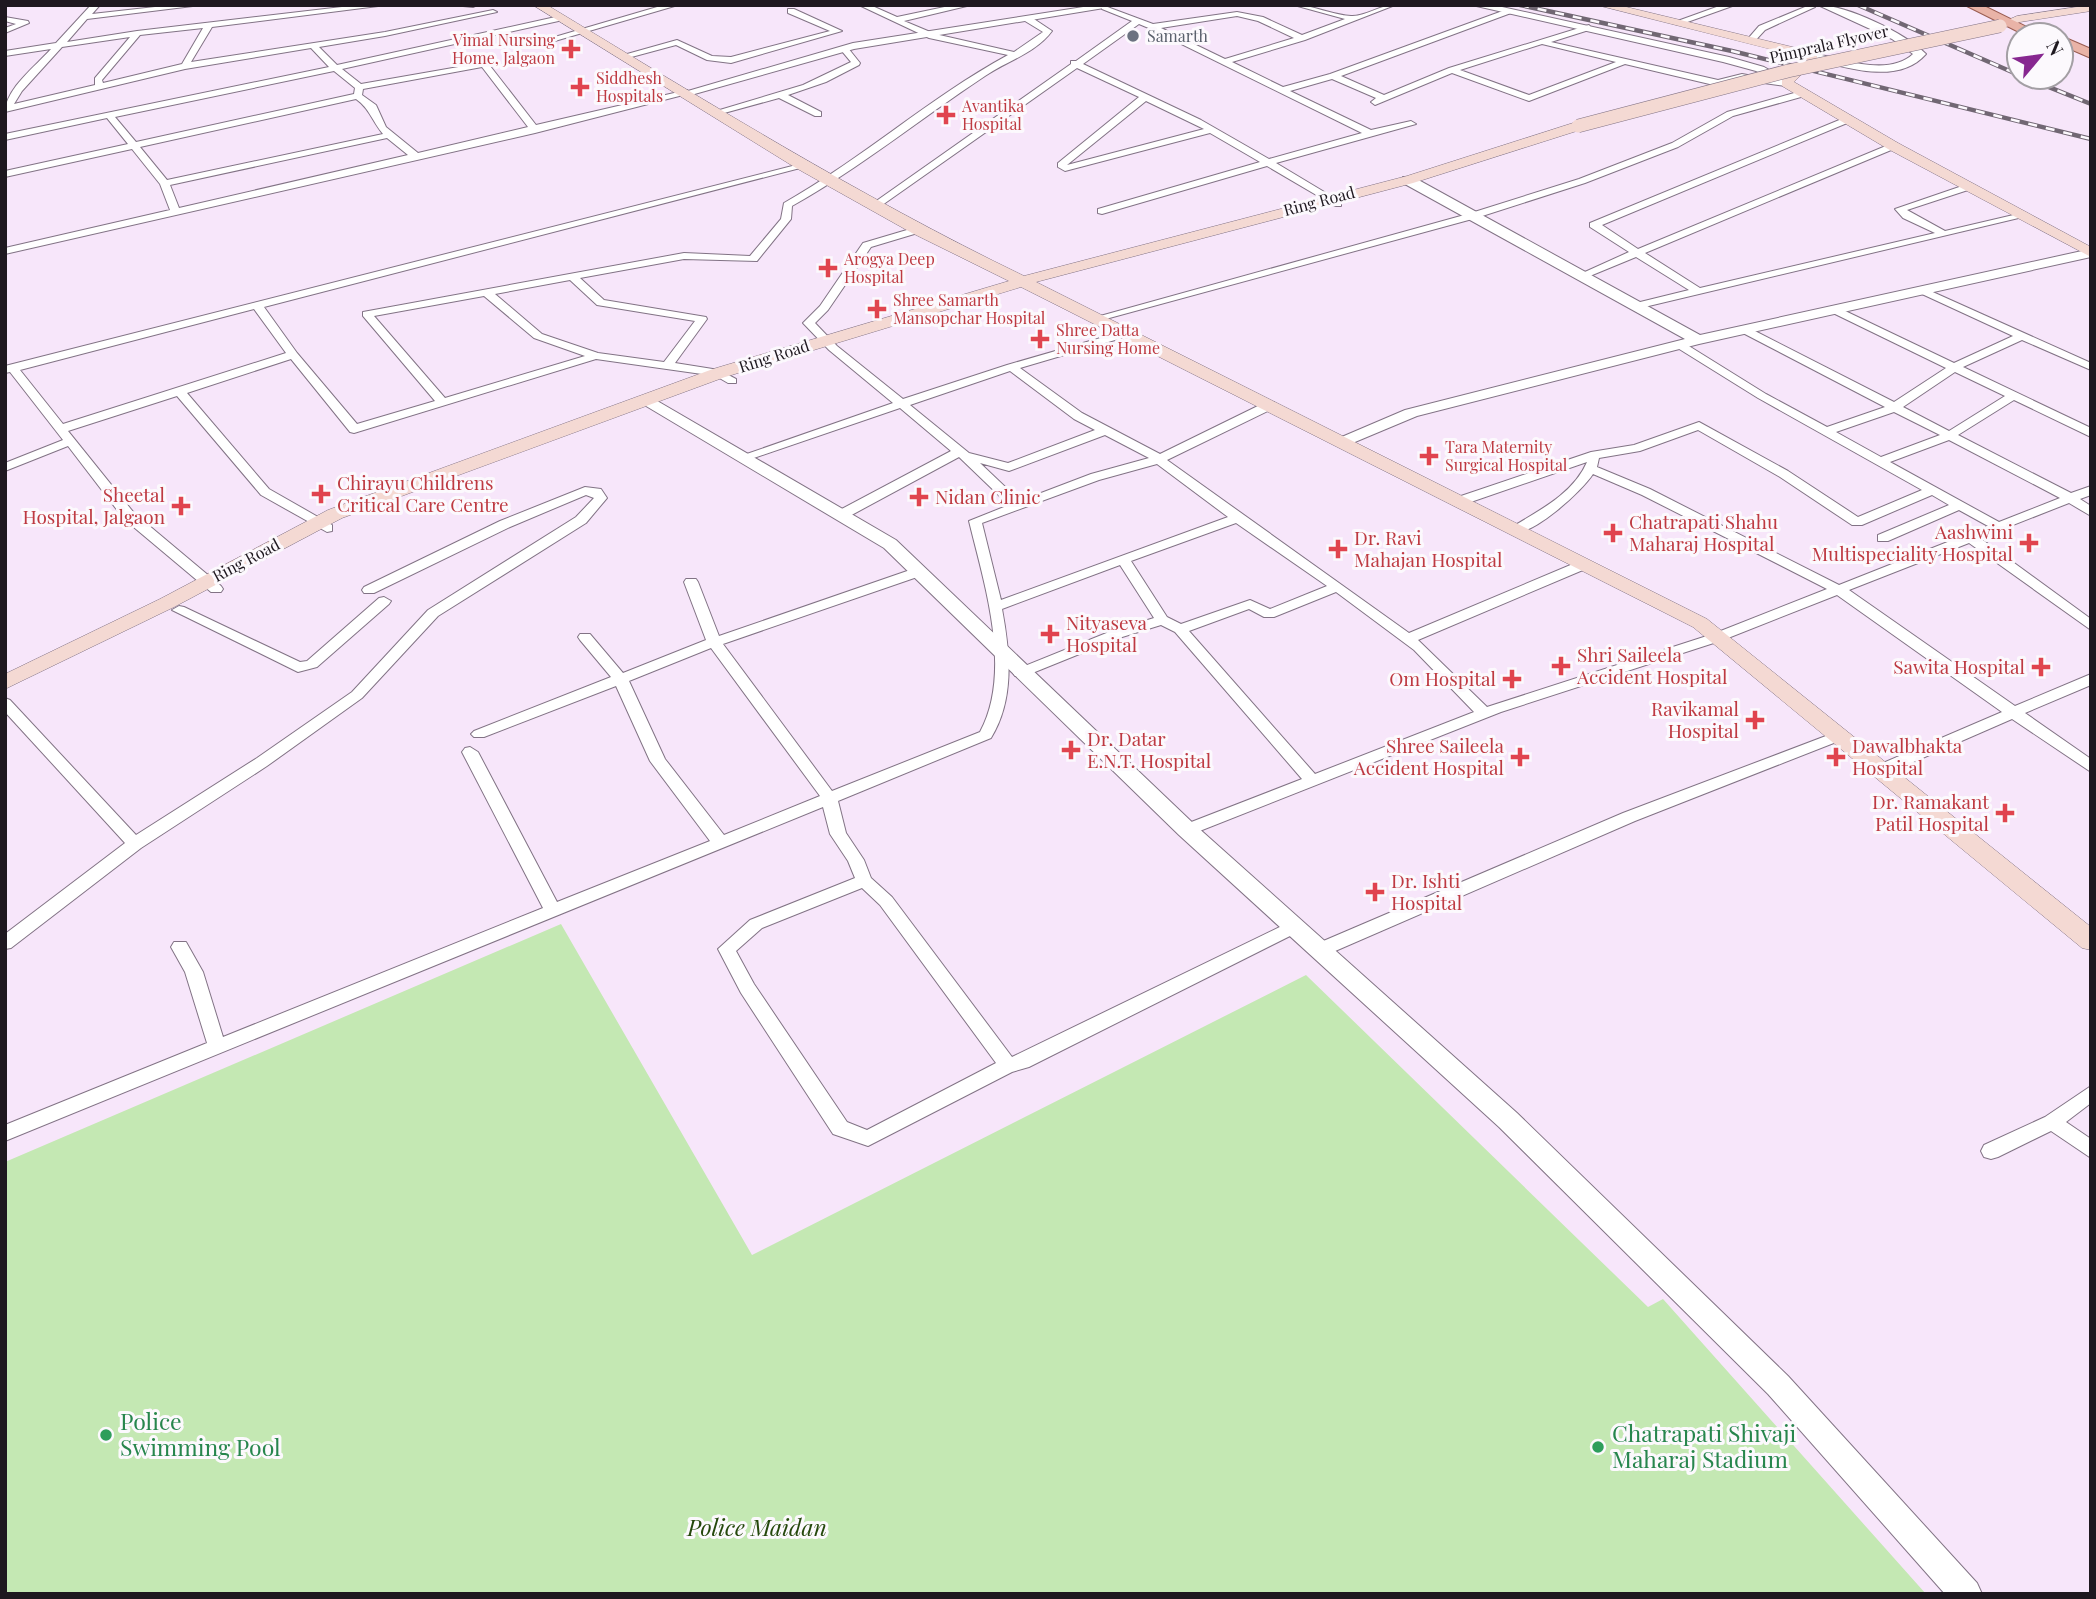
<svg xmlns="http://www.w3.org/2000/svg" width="2096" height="1599" font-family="'Playfair Display',serif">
<rect width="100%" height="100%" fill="#f7e6fa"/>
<path fill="#c4e8b3" d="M 561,924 L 752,1255 L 1306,975 L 1648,1307 L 1663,1299 L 1926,1594 L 5,1594 L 5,1162 Z"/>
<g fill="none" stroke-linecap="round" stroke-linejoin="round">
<g stroke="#827385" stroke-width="2">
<path id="minor" d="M 91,5 L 100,5 L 92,14 L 173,5 L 201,5 L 87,19 L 67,42 L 137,31 L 359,5 L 386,5 L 212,27 L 191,62 L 385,32 L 493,10 L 497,12 L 385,36 L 319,47 L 337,65 L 560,16 L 563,20 L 342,69 L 361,84 L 487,62 L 536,125 L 687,90 L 691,93 L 535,133 L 5,254 L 5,248 L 170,210 L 160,184 L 132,149 L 5,177 L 5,171 L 128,144 L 107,118 L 5,140 L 5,134 L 329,67 L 311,48 L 185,69 L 5,112 C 6,88 36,66 51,49 L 5,56 L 5,51 L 56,43 ZM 203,28 L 182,64 L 103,83 L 102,80 L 140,35 ZM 130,37 L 95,78 L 95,85 L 14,104 L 22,91 L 62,47 ZM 482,67 L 528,127 L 418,153 L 386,127 L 376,105 L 362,95 L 363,89 ZM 334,71 L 355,88 L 354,94 L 136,142 L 115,117 ZM 356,99 C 370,109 372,121 383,134 L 167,180 L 140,147 ZM 387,138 L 408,155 L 179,208 L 170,185 Z
M 453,5 L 477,5 L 473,7 Z
M 664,5 L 678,5 L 548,43 L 541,41 Z
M 859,5 L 870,5 L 897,17 L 954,5 L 971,5 L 904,21 L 935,34 L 1014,52 L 1043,32 L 1025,21 L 1025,17 L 1031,17 L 1052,31 C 1036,53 1007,61 985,76 C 920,119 860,168 792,206 L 791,219 L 757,261 L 684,259 L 580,278 L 604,300 L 706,317 L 707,319 L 675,363 L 719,370 L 736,379 L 736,383 L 728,383 L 716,376 L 596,359 L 354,433 L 350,432 L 291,359 L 187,393 L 269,489 L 332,525 L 332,531 L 327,532 L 261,495 L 177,396 L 68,431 L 134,513 L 221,586 L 223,589 L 221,592 L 211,592 L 124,519 L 68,446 L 5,471 L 5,463 L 63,440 L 10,372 L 5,373 L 5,366 L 804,163 L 804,167 L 264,307 L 297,353 L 357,424 L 435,401 L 363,316 L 363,312 L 684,253 L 750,256 L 781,219 L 784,203 C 862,159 929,98 1008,55 L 929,38 ZM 570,280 L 597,305 L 695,321 L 664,362 L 598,353 L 542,334 L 495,294 ZM 484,296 L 534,338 L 585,356 L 445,398 L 374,316 ZM 254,309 L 286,353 L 63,424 L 20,370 Z
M 1102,5 L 1153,24 L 1237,12 L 1263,17 L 1302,35 L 1345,19 L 1294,5 C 1314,5 1331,15 1351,16 C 1365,17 1379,5 1395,5 L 1305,40 L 1232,62 L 1283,87 L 1330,74 L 1508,9 L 1511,13 L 1341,76 L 1384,95 L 1449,68 L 1589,25 L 1592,29 L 1551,42 L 1718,80 L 1742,74 L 1790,83 L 1786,86 L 1742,80 L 1718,86 L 1625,64 L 1529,101 L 1452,73 L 1375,105 L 1371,102 L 1376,98 L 1332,79 L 1290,91 L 1371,130 L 1411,121 L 1416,124 L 1276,163 L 1341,202 L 1341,206 L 1335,206 L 1267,166 L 1102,214 L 1098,213 L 1098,209 L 1260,162 L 1210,133 L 1065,171 L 1058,167 L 1058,163 L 1139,97 L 1077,68 L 878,208 L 872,208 L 872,204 L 1071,64 L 1071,61 L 1076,61 L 1132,21 L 1102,9 ZM 1237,16 L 1258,21 L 1294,38 L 1225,59 L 1161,28 ZM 1139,24 L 1151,29 L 1362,133 L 1269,159 L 1201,120 L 1083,64 ZM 1542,44 L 1616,62 L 1529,95 L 1460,70 ZM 1146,101 L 1204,129 L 1067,165 Z
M 1722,5 L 1735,5 L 1679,25 L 1672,23 Z
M 1803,5 L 1815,7 L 1765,30 L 1753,43 L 1746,41 L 1759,26 L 1805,7 Z
M 788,9 L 794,9 L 842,31 L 731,63 L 707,60 L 676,45 L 624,59 L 620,56 L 677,40 L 712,56 L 731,57 L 830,31 L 788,13 Z
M 5,17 L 28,21 L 29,23 L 5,33 L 5,28 L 16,24 L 5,21 Z
M 842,48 L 848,48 L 860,63 L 859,65 L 826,82 L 788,95 L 821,112 L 821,116 L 815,116 L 779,98 L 717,115 L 713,112 L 803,85 L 851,62 L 841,50 Z
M 1805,90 L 1808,91 L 1808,95 L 1733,116 L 1678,147 L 1585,183 L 1476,218 L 1102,320 L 1093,318 L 1468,214 L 1579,179 L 1672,143 L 1727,112 Z
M 1849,116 L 1852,117 L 1852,121 L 1602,225 L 1638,249 L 1893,143 L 1898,146 L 1896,148 L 1645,253 L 1700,288 L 1935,233 L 1903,218 L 1895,209 L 1968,184 L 1973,187 L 1971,189 L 1907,210 L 1945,231 L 2022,213 L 2027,216 L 1636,309 L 1631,306 L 1632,304 L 1689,290 L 1636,257 L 1585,278 L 1576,276 L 1629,252 L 1590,227 L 1590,223 Z
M 917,227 L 921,228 L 921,232 L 871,247 L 828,310 L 815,323 L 837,346 L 903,399 L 1007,365 L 1128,330 L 1134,333 L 1132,335 L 1020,368 L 1082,413 L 1160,454 L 1266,402 L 1274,402 L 1274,408 L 1167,460 L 1409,633 L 1580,561 L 1590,561 L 1590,567 L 1418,640 L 1487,707 L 1713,634 L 1827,589 L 1642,495 L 1593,474 C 1582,491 1533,536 1512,533 L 1512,527 C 1540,510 1574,493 1587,462 L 1465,504 L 1455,504 L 1455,498 L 1591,452 L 1634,445 L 1699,422 L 1788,471 L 1858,517 L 1922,490 L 1758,398 L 1676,347 L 1676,343 L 1684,343 L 1766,394 L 1827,427 L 1885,407 L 1741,332 L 1741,328 L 1749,328 L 1894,402 L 1946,368 L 1833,313 L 1833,309 L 1841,309 L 1954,363 L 2013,336 L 1922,294 L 1922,290 L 1926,289 L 2091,363 L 2091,370 L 2022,340 L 1963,367 L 2091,428 L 2091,437 L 2014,400 L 1958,435 L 2071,493 L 2091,486 L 2091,495 L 2080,499 L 2091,506 L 2091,516 L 2069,503 L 1980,538 L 2091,619 L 2091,630 L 1969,543 L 1849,590 L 2015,706 L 2091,674 L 2091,685 L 2025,713 L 2091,759 L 2091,772 L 2012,719 L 1886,774 L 1876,774 L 1873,770 L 1876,766 L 2002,712 L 1837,595 L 1723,640 L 1501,712 L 1187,836 L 1179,830 L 1181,826 L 1302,779 L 1175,632 L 1161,625 L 1119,638 L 1025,676 L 1015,676 L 1013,673 L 1015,670 L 1109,632 L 1154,618 L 1120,565 L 1002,609 C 1010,652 1015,699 991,738 L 838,801 L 846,833 L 864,860 L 871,878 L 892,897 L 1012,1057 L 1288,923 L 1300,923 L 1303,927 L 1300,931 L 1029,1067 L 1012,1072 L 868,1146 L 833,1134 L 741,993 L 718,949 L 750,920 L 855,878 L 848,861 L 830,834 L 823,807 L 5,1141 L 5,1125 L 207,1043 L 185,972 L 171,947 L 174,942 L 186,942 L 203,972 L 223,1037 L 543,908 L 462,752 L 465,748 L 470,747 L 478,752 L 557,902 L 710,841 L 650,761 L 616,686 L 484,737 L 474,737 L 471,734 L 474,731 L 611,677 L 580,640 L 578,637 L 580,634 L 590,634 L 623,673 L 706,640 L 684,582 L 686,579 L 696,579 L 698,582 L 719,636 L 913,569 L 918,568 L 925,572 L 923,575 L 723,644 L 832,791 L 980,732 C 1013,671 984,583 969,521 L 1009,505 L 959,457 L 846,518 L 836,518 L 836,512 L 951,451 L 900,408 L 748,460 L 744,461 L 738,457 L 893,403 L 829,350 L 803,323 L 820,306 L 863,243 ZM 1010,371 L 1074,419 L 1095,430 L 1008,463 L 969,453 L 910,405 ZM 1955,372 L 2005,396 L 1949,431 L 1903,407 ZM 1894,412 L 1940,435 L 1881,457 L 1836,432 ZM 1698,430 L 1780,477 L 1852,525 L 1862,525 L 1932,495 L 1949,505 L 1878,535 L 1878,541 L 1888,541 L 1959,510 L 1988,526 L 1839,585 L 1650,489 L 1597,467 L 1599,458 L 1640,451 ZM 1105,435 L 1149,458 L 1091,474 L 1020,501 L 980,463 L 1009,471 ZM 1949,440 L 2060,498 L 1999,522 L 1890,462 ZM 1157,464 L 1228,517 L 1001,600 L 982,523 L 1099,480 ZM 1236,523 L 1327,586 L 1270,609 L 1250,600 L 1181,624 L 1167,617 L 1131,561 ZM 1336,592 L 1414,650 L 1474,712 L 1315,774 L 1189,631 L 1249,609 L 1264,617 L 1274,617 ZM 711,648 L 820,796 L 724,835 L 665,759 L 629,681 ZM 862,888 L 880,905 L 996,1063 L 867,1130 L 847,1122 L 754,984 L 736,951 L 762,928 Z
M 585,487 L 601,489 L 607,498 L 586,523 L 438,616 L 362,698 L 267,766 L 141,848 L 11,948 L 5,949 L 5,934 L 125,843 L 5,712 L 5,698 L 10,700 L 136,835 L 257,758 L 352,692 L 428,610 L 576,517 L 594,498 L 586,495 L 510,527 L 374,593 L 364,593 L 362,590 L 364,587 L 500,521 Z
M 384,597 L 391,601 L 389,604 L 317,667 L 298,672 L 172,610 L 179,606 L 184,607 L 300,662 L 307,661 L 379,598 Z
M 1839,731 L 1847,736 L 1844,739 L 1635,821 L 1326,955 L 1314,955 L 1311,950 L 1314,945 L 1623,813 Z
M 2091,1086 L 2091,1103 L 2066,1122 L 2091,1139 L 2091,1158 L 2051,1131 L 1998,1157 L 1991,1159 L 1984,1157 L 1981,1151 L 1984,1145 L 2045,1117 Z"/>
</g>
<g stroke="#827385" stroke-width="2">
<path id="tertiary" d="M 1096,5 L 1110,7 L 854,49 L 691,95 L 681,93 L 853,43 Z
M 1472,5 L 1493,5 L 1729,57 L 1764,67 L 1792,83 L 1786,86 L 1756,71 L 1723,62 Z
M 1818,5 C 1847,5 1905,33 1926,54 C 1898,86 1844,67 1809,58 L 1809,54 L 1813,53 C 1841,59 1889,77 1913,54 L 1892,39 Z
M 1403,177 L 1413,177 L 1700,335 L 2091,249 L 2091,257 L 1699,344 L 1417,416 L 1343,447 L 1335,442 L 1337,439 L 1405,410 L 1685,339 L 1403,183 Z
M 647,395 L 896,540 L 1195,825 L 1517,1113 L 1788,1376 L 1977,1583 L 1982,1594 L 1945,1594 L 1768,1394 L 1499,1127 L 1179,835 L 884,548 L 641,403 L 639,400 Z"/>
</g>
<g stroke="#827385" stroke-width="1">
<path id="secondary" d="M 533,5 L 547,5 C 704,100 859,196 1024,276 L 1407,176 L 1573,123 L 1583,123 L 1583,129 L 1413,183 L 1036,282 L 1707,619 L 2091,927 L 2091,950 L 2082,948 L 1693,627 L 1021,287 L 725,377 L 342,518 L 174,607 L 5,689 L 5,674 L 160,599 L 328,510 L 713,369 L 1009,281 L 912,233 L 796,168 Z
M 1597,5 L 1618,5 L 1817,53 L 1817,59 L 1794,82 L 1898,143 L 2091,247 L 2091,257 L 1888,149 L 1782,86 L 1782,80 L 1805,58 Z
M 2091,5 L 2091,11 L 2020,22 L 2000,29 L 1994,26 L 2017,16 Z"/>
</g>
<g stroke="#995c51" stroke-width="2">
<path id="primary" d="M 1965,5 L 1982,5 L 2043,35 L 2025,35 Z
M 2061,36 L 2091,49 L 2091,58 L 2061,45 Z"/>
</g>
<use href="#minor" fill="#fff" fill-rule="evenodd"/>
<use href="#tertiary" fill="#fff" fill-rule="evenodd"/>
<use href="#secondary" fill="#f4d9d3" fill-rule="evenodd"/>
<use href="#primary" fill="#e9b3a7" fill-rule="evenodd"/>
<g stroke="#716773" stroke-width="4.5">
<path id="rail" d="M 1520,5 L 1732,51 L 2091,139
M 1858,5 L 2019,75
M 2024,77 L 2091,104"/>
</g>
<use href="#rail" stroke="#fcf9fd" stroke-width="2.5" stroke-dasharray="9" stroke-linecap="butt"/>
<g stroke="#827385" stroke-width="14" stroke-linecap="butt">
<path id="secondary-bridge" d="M 1578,126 L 1788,71 L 2000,26"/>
</g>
<use href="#secondary-bridge" stroke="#f4d9d3" stroke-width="13"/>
</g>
<circle fill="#6b7280" stroke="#fcf9fd" stroke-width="2.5" cx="1133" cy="36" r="7"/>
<g fill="#e0444e" stroke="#fcf9fd" stroke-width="2.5">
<path d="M567.5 38.5h7v7h7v7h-7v7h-7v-7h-7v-7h7z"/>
<path d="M576.5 76.5h7v7h7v7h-7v7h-7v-7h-7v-7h7z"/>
<path d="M942.5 104.5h7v7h7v7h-7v7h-7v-7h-7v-7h7z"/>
<path d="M824.5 257.5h7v7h7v7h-7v7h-7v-7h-7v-7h7z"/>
<path d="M873.5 298.5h7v7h7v7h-7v7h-7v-7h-7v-7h7z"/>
<path d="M1036.5 328.5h7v7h7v7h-7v7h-7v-7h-7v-7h7z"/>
<path d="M1425.5 445.5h7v7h7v7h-7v7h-7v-7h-7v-7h7z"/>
<path d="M317.5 483.5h7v7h7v7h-7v7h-7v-7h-7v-7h7z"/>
<path d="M915.5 486.5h7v7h7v7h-7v7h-7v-7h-7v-7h7z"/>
<path d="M177.5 495.5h7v7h7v7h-7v7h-7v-7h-7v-7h7z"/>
<path d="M1609.5 522.5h7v7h7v7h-7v7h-7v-7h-7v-7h7z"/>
<path d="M2025.5 532.5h7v7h7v7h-7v7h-7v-7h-7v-7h7z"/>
<path d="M1334.5 538.5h7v7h7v7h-7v7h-7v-7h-7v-7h7z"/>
<path d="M1046.5 623.5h7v7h7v7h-7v7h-7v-7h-7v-7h7z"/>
<path d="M1557.5 655.5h7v7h7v7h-7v7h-7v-7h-7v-7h7z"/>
<path d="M2037.5 656.5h7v7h7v7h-7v7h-7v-7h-7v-7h7z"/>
<path d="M1508.5 668.5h7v7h7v7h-7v7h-7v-7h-7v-7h7z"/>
<path d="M1751.5 709.5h7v7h7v7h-7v7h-7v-7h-7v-7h7z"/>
<path d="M1067.5 739.5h7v7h7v7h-7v7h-7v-7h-7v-7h7z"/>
<path d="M1516.5 746.5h7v7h7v7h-7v7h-7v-7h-7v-7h7z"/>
<path d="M1832.5 746.5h7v7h7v7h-7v7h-7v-7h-7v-7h7z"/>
<path d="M2001.5 802.5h7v7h7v7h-7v7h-7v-7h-7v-7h7z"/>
<path d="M1371.5 881.5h7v7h7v7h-7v7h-7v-7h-7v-7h7z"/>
</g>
<g fill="#2e9e5b" stroke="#fcf9fd" stroke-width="2.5">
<circle cx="106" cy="1435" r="7"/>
<circle cx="1598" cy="1447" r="7"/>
</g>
<g text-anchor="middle" stroke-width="6" stroke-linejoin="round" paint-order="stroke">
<g font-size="16" fill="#5b616d" stroke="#fcf9fd" text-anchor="start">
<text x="1147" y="42">Samarth</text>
</g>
<g font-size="16" fill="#be3a42" stroke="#fcf9fd" text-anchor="start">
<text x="555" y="46" text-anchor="end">Vimal Nursing<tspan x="555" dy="18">Home, Jalgaon</tspan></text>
<text x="596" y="84">Siddhesh<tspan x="596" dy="18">Hospitals</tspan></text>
<text x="962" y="112">Avantika<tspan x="962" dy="18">Hospital</tspan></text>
<text x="844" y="265">Arogya Deep<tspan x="844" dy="18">Hospital</tspan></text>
<text x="893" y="306">Shree Samarth<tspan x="893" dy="18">Mansopchar Hospital</tspan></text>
<text x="1056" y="336">Shree Datta<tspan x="1056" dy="18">Nursing Home</tspan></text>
<text x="1445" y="453">Tara Maternity<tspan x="1445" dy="18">Surgical Hospital</tspan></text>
</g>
<g font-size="16" fill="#1e181f" stroke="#fcf9fd">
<text transform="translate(1829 44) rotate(-13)" y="6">Pimprala Flyover</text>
<text transform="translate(1319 201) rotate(-15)" y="6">Ring Road</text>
<text transform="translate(774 356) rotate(-18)" y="6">Ring Road</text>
<text transform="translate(246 560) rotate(-28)" y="6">Ring Road</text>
</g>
<g font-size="19" fill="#be3a42" stroke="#fcf9fd" text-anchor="start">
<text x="337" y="490">Chirayu Childrens<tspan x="337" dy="22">Critical Care Centre</tspan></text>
<text x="165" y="502" text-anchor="end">Sheetal<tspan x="165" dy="22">Hospital, Jalgaon</tspan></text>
<text x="935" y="504">Nidan Clinic</text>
<text x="1629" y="529">Chatrapati Shahu<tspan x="1629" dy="22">Maharaj Hospital</tspan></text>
<text x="2013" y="539" text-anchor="end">Aashwini<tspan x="2013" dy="22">Multispeciality Hospital</tspan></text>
<text x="1354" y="545">Dr. Ravi<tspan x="1354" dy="22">Mahajan Hospital</tspan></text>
<text x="1066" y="630">Nityaseva<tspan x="1066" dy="22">Hospital</tspan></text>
<text x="1577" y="662">Shri Saileela<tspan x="1577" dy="22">Accident Hospital</tspan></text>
<text x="2025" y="674" text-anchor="end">Sawita Hospital</text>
<text x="1496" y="686" text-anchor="end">Om Hospital</text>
<text x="1739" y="716" text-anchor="end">Ravikamal<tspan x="1739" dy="22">Hospital</tspan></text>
<text x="1087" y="746">Dr. Datar<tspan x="1087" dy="22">E.N.T. Hospital</tspan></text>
<text x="1504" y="753" text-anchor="end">Shree Saileela<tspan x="1504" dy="22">Accident Hospital</tspan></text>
<text x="1852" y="753">Dawalbhakta<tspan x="1852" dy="22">Hospital</tspan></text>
<text x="1989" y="809" text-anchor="end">Dr. Ramakant<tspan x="1989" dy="22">Patil Hospital</tspan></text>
<text x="1391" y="888">Dr. Ishti<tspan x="1391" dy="22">Hospital</tspan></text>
</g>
<g font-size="23" fill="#27864d" stroke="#fcf9fd" text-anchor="start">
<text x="120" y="1430">Police<tspan x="120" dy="26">Swimming Pool</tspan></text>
<text x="1612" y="1442">Chatrapati Shivaji<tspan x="1612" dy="26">Maharaj Stadium</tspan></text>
</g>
<g font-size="23" font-style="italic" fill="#25480c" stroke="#fcf9fd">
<text x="757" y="1536">Police Maidan</text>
</g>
</g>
<rect width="2096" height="1599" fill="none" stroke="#1e181f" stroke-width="14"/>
<g transform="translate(2040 56) rotate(61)"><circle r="33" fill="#fcf9fd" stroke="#a39fa4" stroke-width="2"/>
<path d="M0-5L12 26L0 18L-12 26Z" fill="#872790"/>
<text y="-10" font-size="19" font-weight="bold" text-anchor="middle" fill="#1e181f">N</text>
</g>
</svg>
